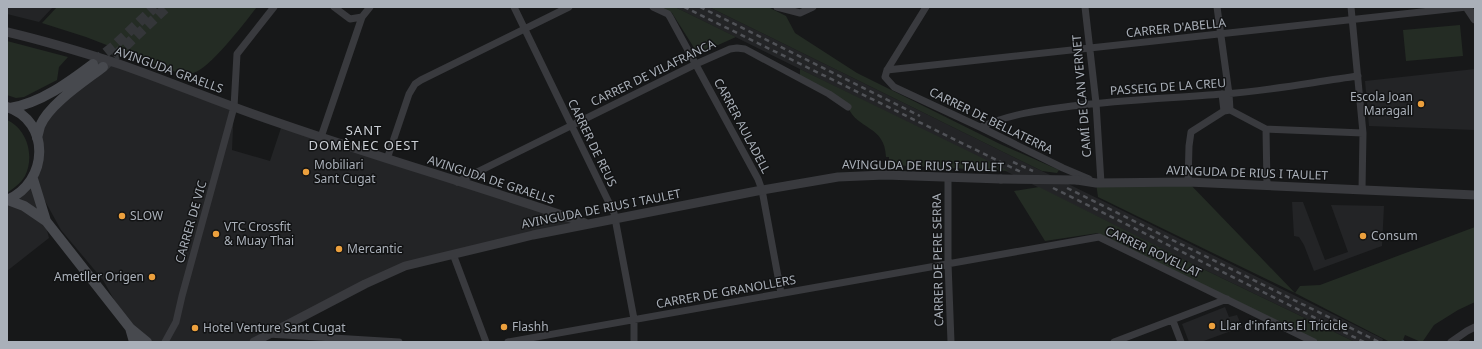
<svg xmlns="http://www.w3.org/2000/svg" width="1482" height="349" font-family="'Noto Sans',sans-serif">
<rect width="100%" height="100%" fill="#171819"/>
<path fill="#232426" d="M 7,7 L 53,7 L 39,22 L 7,14 Z
M 675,7 L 709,7 L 1383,339 L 1382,342 L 1355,342 L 1205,270 Z
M 112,62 L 234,107 L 232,150 L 270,161 L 282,125 L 586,224 L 405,266 L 254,342 L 147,342 L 130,328 L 103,280 L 61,230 L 34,181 L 49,238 L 7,271 L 7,200 L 33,178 L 44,119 L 103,67 Z
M 1475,69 L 1475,130 L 1369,126 L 1365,81 Z
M 1292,202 L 1303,202 L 1325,260 L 1348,252 L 1331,205 L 1384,206 L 1382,246 L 1314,271 L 1304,245 L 1299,237 L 1294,236 Z
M 1225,307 L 1229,317 L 1237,315 L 1242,327 L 1201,342 L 1189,342 L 1182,324 Z"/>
<path fill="#242c24" d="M 57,7 L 257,7 C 245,22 210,69 193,73 C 189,74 184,74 181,74 L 86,37 L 42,23 Z
M 660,7 L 675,7 L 736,37 L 698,54 L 672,13 Z
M 709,7 L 768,7 L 786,16 L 795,33 L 857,73 L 1000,144 L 1059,170 L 1057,173 L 1042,171 Z
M 1460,25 L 1463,56 L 1406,61 L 1403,30 Z
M 7,41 L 68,57 L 59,67 L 57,80 L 24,97 L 16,98 L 7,95 Z
M 800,69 L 1009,171 L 889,165 L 889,157 L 886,157 C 885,125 857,130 848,107 L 800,78 Z
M 7,120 C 27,129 35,156 25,176 C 21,183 14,188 7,193 Z
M 1188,182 L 1295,293 L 1300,286 L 1320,285 L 1475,227 L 1475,302 L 1458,310 L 1434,325 L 1423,341 L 1421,342 L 1405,335 L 1403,340 L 1406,342 L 1390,342 L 1295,293 L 1098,197 L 1096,183 Z
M 1039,187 L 1205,270 L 1355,342 L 1320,342 L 1098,233 L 1045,241 L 1014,191 Z"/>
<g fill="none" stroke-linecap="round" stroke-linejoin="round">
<path stroke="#303a3f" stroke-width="2.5" d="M 1402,342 L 1403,341"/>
<path stroke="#343639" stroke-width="10" stroke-dasharray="10 5" stroke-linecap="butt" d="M 94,62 L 115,45 L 155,7
M 103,67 L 167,7"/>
<path stroke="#393a3e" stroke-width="7" d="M 334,7 L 350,19 L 362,17
M 514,7 L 614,213 L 634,319 L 634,342
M 653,7 L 668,14 L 670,17 L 758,179 L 762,190 L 781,293
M 777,7 L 800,13 L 813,7
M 926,7 L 887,70 L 885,77 L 894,87 L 982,128 L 1063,168 L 1089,179
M 1085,7 L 1096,103 L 1101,183
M 1217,7 L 1229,94 L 1230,110
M 1351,7 L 1363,133 L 1362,190
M 887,70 L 1467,7
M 1222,94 L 1224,111
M 981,127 C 1010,114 1040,110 1072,106 C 1122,100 1172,98 1223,94 C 1268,91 1313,82 1358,76
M 1266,129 L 1363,133
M 321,137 L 362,17 L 370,7
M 387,159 L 409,94 L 415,84 L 421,80 L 569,7
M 948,177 L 948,263 L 951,342
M 457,182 L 696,64 L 730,49 L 737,48 L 745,49 L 829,94 L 848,107
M 1188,182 L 1189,146 L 1191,132 L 1224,111 L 1230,110 L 1266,129 L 1267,186
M 453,254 L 486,342
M 1173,321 L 1181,342
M 268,334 L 399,342
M 165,342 L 176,322 L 182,296 L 234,107 L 237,54 L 274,7
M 508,342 L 1099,237 L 1314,342
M 1114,342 L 1227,299
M 1451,342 L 1467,331 L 1475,327"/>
<path stroke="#393a3e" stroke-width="9" d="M 1467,7 L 1475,19
M 7,32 C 45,41 82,52 119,64 C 174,83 227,106 282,124 C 383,159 485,188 585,223
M 1077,180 L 1096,183 L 1188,182 L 1475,195
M 254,342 L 365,284 L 405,266 L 533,235 L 762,190 L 838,177 L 885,175 L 1001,179"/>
<path stroke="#47494e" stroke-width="10" d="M 7,107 C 51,121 49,182 7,200
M 10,108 C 41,103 69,82 93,64
M 37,138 C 38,134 39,130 40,126 C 49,104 85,81 103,67
M 33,179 L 46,221
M 8,200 L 24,206 L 46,221 L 130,328 L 147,342
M 130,328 L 134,342"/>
<path stroke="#505257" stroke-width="2.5" stroke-dasharray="5 4" stroke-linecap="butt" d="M 684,7 L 1021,172
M 700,7 L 920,116
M 1013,162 L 1033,171
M 1053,188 L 1364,342
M 1067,188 L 1379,342"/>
<path stroke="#393a3e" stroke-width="9" d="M 1001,179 L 1077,180"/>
</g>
<g fill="#eca03d" stroke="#121314" stroke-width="1.5">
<circle cx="1421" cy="104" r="4"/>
<circle cx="306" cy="172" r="4"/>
<circle cx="122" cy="216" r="4"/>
<circle cx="216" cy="234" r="4"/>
<circle cx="1363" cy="236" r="4"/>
<circle cx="339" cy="249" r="4"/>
<circle cx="152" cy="277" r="4"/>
<circle cx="1212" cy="326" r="4"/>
<circle cx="504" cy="327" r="4"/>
<circle cx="195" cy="328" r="4"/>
</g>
<g text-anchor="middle" stroke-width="3" stroke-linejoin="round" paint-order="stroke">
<g font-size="12" fill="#aab0b9" stroke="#121314">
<text transform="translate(1176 28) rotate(-6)" y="4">CARRER D'ABELLA</text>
<text transform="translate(169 70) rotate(20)" y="4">AVINGUDA GRAELLS</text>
<text transform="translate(653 73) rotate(-26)" y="4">CARRER DE VILAFRANCA</text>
<text transform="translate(1168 87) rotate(-4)" y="4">PASSEIG DE LA CREU</text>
<text transform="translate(1082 96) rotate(-95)" y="4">CAMÍ DE CAN VERNET</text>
<text transform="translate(991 121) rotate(26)" y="4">CARRER DE BELLATERRA</text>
<text transform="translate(742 126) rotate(62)" y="4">CARRER AULADELL</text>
<text transform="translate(592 143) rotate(64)" y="4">CARRER DE REUS</text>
<text transform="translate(923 166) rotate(1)" y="4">AVINGUDA DE RIUS I TAULET</text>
<text transform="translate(1247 173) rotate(2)" y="4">AVINGUDA DE RIUS I TAULET</text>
<text transform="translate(491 180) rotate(18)" y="4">AVINGUDA DE GRAELLS</text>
<text transform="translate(601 209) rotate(-11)" y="4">AVINGUDA DE RIUS I TAULET</text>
<text transform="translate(191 222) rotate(-74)" y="4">CARRER DE VIC</text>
<text transform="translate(1153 252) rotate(25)" y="4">CARRER ROVELLAT</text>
<text transform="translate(938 260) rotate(-91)" y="4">CARRER DE PERE SERRA</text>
<text transform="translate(726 292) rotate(-10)" y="4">CARRER DE GRANOLLERS</text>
</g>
<g font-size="12" fill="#aab0b9" stroke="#121314" text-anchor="start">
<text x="1413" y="101" text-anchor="end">Escola Joan<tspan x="1413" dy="14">Maragall</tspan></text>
<text x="314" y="169">Mobiliari<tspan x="314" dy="14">Sant Cugat</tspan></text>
<text x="130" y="220">SLOW</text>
<text x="224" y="231">VTC Crossfit<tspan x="224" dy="14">&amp; Muay Thai</tspan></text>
<text x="1371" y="240">Consum</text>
<text x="347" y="253">Mercantic</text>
<text x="144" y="281" text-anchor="end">Ametller Origen</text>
<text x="1220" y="330">Llar d'infants El Tricicle</text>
<text x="512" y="331">Flashh</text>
<text x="203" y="332">Hotel Venture Sant Cugat</text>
</g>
<g font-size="13" letter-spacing="1" fill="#cbcfd5" stroke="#121314">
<text x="364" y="135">SANT<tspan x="364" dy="15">DOMÈNEC OEST</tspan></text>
</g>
</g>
<rect width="1482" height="349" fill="none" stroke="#aab0b9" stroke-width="16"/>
</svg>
